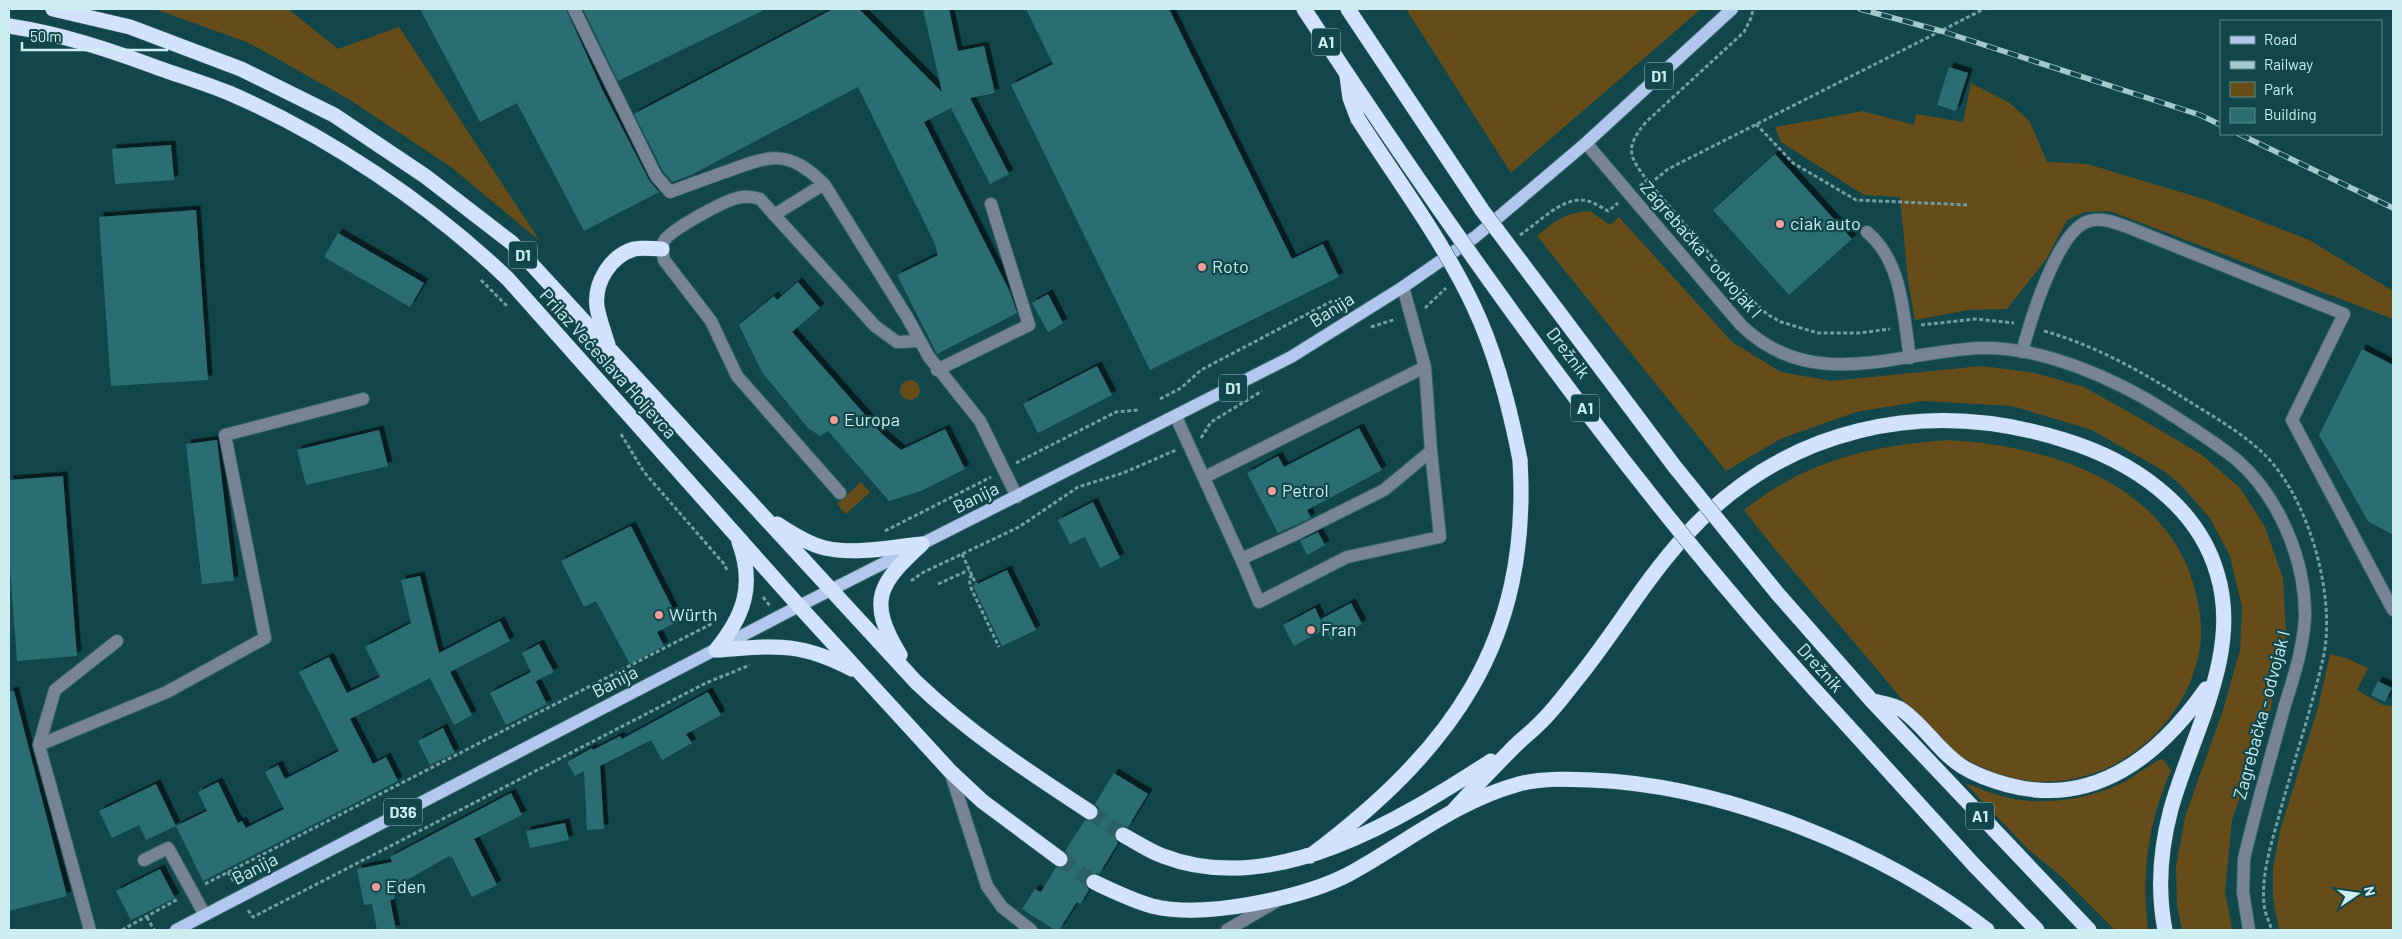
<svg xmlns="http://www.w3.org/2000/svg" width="2402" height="939" font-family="Barlow,sans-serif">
<defs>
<filter id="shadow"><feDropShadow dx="4.5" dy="-4.5" stdDeviation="0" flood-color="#0009"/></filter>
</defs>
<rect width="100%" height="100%" fill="#11474a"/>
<path fill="#664c18" d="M 155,9 L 288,9 L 338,49 L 399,27 L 540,241 L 451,167 L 347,98 L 249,43 Z
M 1406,9 L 1701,9 L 1511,173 Z
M 1971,83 L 2010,103 L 2030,122 L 2047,162 L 2087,164 L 2207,200 L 2309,240 L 2393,291 L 2393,319 L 2110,211 L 2085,212 L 2067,220 L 2047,258 L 2007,309 L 1968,310 L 1915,320 L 1908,280 L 1900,197 L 1864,195 L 1781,142 L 1775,127 L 1863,111 L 1914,125 L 1916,114 L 1963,122 Z
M 1590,211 L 1610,225 L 1619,217 L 1732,342 L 1781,372 L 1831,381 L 1982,366 L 2035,373 L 2084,387 L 2143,420 L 2202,455 L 2240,488 L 2265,527 L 2283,578 L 2286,637 L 2270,711 L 2232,820 L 2225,891 L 2232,930 L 2182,930 L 2177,905 L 2176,867 L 2185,817 L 2223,710 L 2240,650 L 2242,607 L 2230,556 L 2210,518 L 2180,484 L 2164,471 L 2092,430 L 2012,406 L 1923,401 L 1856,412 L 1780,439 L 1726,471 L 1537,236 C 1556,220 1565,213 1590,211 Z
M900 390a10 10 0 1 1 20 0a10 10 0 1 1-20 0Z
M 1947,440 C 2043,445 2162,479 2193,583 C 2198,600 2202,620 2201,638 C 2194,724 2109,794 2023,780 C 2005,778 1987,770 1971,762 C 1932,742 1893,687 1864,654 C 1824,606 1782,560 1744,510 C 1806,461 1868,446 1947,440 Z
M 861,482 L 870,492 L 846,514 L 837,504 Z
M 2330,654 L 2346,658 L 2368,668 L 2357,690 L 2383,705 L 2392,706 L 2393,704 L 2393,930 L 2279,930 L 2273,898 L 2273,868 L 2280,831 L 2318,708 Z
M 2163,759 L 2171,770 C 2148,822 2141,874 2148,930 L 2115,930 L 2062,877 L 2028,849 L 1965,783 C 1977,787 1989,793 2001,796 C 2040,807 2085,800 2120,784 C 2134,778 2151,762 2163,759 Z"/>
<path fill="#2a6e73" filter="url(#shadow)" d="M 420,9 L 566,9 L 602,89 L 649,180 L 659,192 L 584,231 L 517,103 L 480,122 Z
M 583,9 L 766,9 L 618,81 Z
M 833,9 L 859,9 L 942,92 L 923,9 L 949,9 L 958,51 L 984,46 L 995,93 L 970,98 L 1009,174 L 990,184 L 951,108 L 924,122 L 1010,292 L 1017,313 L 937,354 L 897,275 L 938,255 L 934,242 L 858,87 L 691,175 L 672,182 L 663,171 L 634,114 Z
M 1026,9 L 1169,9 L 1292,259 L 1323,244 L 1339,277 L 1150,370 L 1011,85 L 1053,64 Z
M 1949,67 L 1968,73 L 1956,111 L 1937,105 Z
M 171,145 L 174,180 L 115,184 L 112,149 Z
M 1775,154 L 1852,239 L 1789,295 L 1713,210 Z
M 196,210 L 208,380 L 111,386 L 99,217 Z
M 338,233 L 424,283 L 410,307 L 324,257 Z
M 798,282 L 820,308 L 792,332 L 882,434 L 901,450 L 945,429 L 965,469 L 921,491 L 889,501 L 828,431 L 820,436 L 808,428 L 762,372 L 739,325 L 774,296 L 777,300 Z
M 1048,294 L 1063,323 L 1048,332 L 1032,303 Z
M 2362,349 L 2393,365 L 2393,535 L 2368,521 L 2319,435 Z
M 1097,366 L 1112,395 L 1038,433 L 1023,404 Z
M 1359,428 L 1382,470 L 1307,510 L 1311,518 L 1278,533 L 1247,473 L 1278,456 L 1284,467 Z
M 379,430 L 388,466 L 306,485 L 297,450 Z
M 217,440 L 234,581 L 202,584 L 186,444 Z
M 63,476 L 77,656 L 17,661 L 9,553 L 9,480 Z
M 1093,502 L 1120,558 L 1100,568 L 1085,537 L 1070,544 L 1058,520 Z
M 631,526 L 679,621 L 657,632 L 664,646 L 630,664 L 596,601 L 584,607 L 561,561 Z
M 1318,532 L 1325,545 L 1307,555 L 1300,541 Z
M 1007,570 L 1036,630 L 1002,646 L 973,586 Z
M 420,576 L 439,653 L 500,621 L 510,641 L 450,672 L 472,715 L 454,725 L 430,678 L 350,719 L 373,764 L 386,757 L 398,781 L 203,881 L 176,826 L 207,811 L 198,792 L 218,782 L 238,823 L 242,821 L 246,828 L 284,809 L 265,772 L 278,765 L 285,779 L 339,751 L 299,672 L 329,657 L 347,693 L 380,677 L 365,647 L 411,623 L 401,580 Z
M 1351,603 L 1362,624 L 1331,640 L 1321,619 Z
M 1315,608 L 1325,629 L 1294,646 L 1283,625 Z
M 539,644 L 554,672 L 536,681 L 532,674 L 547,704 L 506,725 L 490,693 L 531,672 L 522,653 Z
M 2378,681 L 2392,688 L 2385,702 L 2371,695 Z
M 14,691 L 67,896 L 9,911 L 9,692 Z
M 708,692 L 721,715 L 686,734 L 692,743 L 662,760 L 651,740 L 600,766 L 604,829 L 587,830 L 584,771 L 575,776 L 567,762 L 592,748 L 593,750 L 620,736 L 622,739 Z
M 443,728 L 455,753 L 430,765 L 418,741 Z
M 1114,773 L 1148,794 L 1128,827 L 1122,826 L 1115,830 L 1114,836 L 1118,843 L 1099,874 L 1093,873 L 1086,878 L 1085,883 L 1089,890 L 1080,904 L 1077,902 L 1059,930 L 1055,930 L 1022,909 L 1035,889 L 1041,892 L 1056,867 L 1063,868 L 1068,864 L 1069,856 L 1065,851 L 1085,820 L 1094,821 L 1098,817 L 1099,808 L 1095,804 Z
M 156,784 L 176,826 L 146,840 L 139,825 L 112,838 L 99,811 Z
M 511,793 L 522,815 L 474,839 L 497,885 L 472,897 L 452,857 L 450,858 L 449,856 L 393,888 L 395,899 L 390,900 L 396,930 L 377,930 L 372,904 L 364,905 L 357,869 L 392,862 L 390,857 Z
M 565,823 L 569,840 L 530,848 L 526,831 Z
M 160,869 L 175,898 L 131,920 L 116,891 Z"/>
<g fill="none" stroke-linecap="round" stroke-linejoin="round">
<path stroke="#2d6063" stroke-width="15" stroke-dasharray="15 8" stroke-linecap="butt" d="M 1090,812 L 1123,835
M 1060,859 L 1094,882"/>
<g stroke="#336568" stroke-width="14">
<path id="minor" d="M 574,9 L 656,176 L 670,192 C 689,185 708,178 728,171 C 771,155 788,149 824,184 L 907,317 L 929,357 L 980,421 L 1017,497
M 1586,143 L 1741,325 C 1812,394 1895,352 1980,348 C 2043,346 2118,380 2169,413 C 2192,428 2216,443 2237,460 C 2279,497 2305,559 2305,615 C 2304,646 2294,676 2285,705 C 2271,756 2256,807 2244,859 L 2243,892 L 2249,930
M 774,215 L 824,184
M 1867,232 C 1903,262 1903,315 1910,358
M 2022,352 C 2030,322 2057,230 2089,221 C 2103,217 2116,223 2130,228 L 2344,314 L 2292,420 L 2393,610
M 937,370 L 1029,325 L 991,204
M 1176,417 L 1241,559 L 1296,534 L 1384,490 L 1431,451 L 1425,367 L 1403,287
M 1205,477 L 1425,367
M 840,493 L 737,376 L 711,321 L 664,260 C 663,253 661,247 664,241 C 670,230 724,201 737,198 C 746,196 752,196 760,199 L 875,326 L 897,342 L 920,341
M 1241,559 L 1259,602 L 1347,557 L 1440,537 L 1431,451
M 39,745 L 167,692 L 265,638 L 225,435 L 363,399
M 950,771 L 987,886 L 1002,907 L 1031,930
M 144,860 L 168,848 L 205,915
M 90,930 L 39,745 L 55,690 L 117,641
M 1227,930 L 1277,901"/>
</g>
<g stroke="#336568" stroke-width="14">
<path id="major" d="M 176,930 L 799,606 L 1291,357 L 1403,287 L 1475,237 L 1586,143 L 1732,9"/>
</g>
<g stroke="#336568" stroke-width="16">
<path id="highway" d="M 53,9 L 130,27 L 241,69 L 334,115 L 425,176 L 512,243 L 916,682 C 969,733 1029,772 1090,812
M 1304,9 L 1347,74
M 1348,9 L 1482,210
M 9,26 C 62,34 110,50 161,69 C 184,77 207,84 229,93 C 327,135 431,205 508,279 L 799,606 L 950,771 L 982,801 L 1060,859
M 608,345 C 604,332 599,319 597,307 C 594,283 610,256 634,249 C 643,247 653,249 662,249
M 777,524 C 792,533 808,544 825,548 C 856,555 891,547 922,544
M 1777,593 L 1872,701 L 2089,930
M 716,650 C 774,646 798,641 852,669
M 716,650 C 744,616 755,585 739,542
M 900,655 C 867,601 878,584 922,544
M 1873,701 C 1881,703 1895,705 1902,710 C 1924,725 1939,752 1963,767 C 1976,775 1993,781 2008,785 C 2094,808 2159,756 2206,689
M 1846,724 L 1974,865 L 2037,930
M 1453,811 C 1471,791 1490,771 1509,752 C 1518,742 1529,734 1539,724 C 1552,712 1563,697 1574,683 C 1613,636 1643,582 1685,536 C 1784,427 1925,396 2064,440 C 2130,460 2197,504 2217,573 C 2242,653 2192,733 2171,809 C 2160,850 2157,889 2165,930
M 1123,835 C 1136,842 1149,851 1163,856 C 1274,899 1401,819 1491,761
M 1310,856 C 1451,750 1531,643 1520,460
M 1094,882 C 1113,891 1131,900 1152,906 C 1203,919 1303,898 1349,874 C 1406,843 1456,801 1519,784 C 1542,778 1567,779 1591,780 C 1723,785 1883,849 1987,930"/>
</g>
<path stroke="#749fa2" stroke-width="3" stroke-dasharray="4 2.5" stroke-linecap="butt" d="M 1756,124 L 1793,163 L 1856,200 L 1969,205
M 1647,180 L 1737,286 L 1767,314 L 1781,322 L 1818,333 L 1859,333 L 1890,329
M 1640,186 L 1647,180 C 1628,155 1625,148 1646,122 L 1744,32 L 1751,18 L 1753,9
M 1645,188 L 1668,169 L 1984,9
M 1520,235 C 1537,224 1560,199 1582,200 C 1590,200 1601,207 1608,211 L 1618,203
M 481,280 L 507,306
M 1425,308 L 1446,288
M 1921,325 L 1976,319 L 2014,323
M 1371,327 L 1396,319
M 2044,331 C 2097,346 2144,373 2190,402 C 2216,418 2242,433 2264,454 C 2309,498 2337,598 2323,659 C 2311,710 2294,761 2280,812 C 2272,842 2261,873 2264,905 C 2265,913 2269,922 2272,930
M 1160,399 L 1181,388 L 1201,370 L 1332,301
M 621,434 L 644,472 L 724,564 L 727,570
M 1201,438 L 1211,422 L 1262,391
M 1016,463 L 1116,412 L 1138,410
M 885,531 L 991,477
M 962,554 L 976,584
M 972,575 L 969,579 L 971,588 L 999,647
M 911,581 L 922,573 L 1019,527 L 1078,487 L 1123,473 L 1176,450
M 938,584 L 969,570
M 763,597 L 770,606
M 228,872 L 234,882
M 205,884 L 713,623
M 248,910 L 253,917 L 706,683 L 750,665
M 147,917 L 154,930
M 122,930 L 178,899"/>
<use href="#minor" stroke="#798396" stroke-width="12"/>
<use href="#major" stroke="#b1c7ed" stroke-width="12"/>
<use href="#highway" stroke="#d2e2fd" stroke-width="15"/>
<g stroke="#a4c9cc" stroke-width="5.5">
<path id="rail" d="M 1860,9 L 1941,31 L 2200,115 L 2221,125
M 2239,134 L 2393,208"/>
</g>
<use href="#rail" stroke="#11474a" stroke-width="4" stroke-dasharray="11" stroke-linecap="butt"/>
<g stroke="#336568" stroke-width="16" stroke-linecap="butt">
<path id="highway-bridge" d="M 1347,74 C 1499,301 1661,524 1846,724
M 1347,76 L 1350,98 L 1358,119 C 1398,181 1443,241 1474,307 C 1497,356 1510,408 1520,460
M 1482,210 L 1675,467 L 1777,593"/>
</g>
<use href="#highway-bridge" stroke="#d2e2fd" stroke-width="15"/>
</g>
<g fill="#f59b9a" stroke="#11474a" stroke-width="2">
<circle cx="1780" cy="224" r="5"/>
<circle cx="1202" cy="267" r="5"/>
<circle cx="834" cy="420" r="5"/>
<circle cx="1272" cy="491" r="5"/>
<circle cx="659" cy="615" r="5"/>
<circle cx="1311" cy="630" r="5"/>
<circle cx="376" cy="887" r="5"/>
</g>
<g text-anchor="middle" stroke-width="4.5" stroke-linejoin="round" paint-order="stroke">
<g fill="#11474a" stroke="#95bcbe" stroke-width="1">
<rect x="1312" y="28.5" width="28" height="27" rx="4"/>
<rect x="1645" y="62.5" width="28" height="27" rx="4"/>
<rect x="509" y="241.5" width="28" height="27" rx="4"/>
<rect x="1219" y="374.5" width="28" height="27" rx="4"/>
<rect x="1571" y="394.5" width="28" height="27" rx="4"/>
<rect x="384" y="798.5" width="38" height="27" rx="4"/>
<rect x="1966" y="802.5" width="28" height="27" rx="4"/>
</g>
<g font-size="16" font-weight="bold" fill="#cdeef0">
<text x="1326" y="48">A1</text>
<text x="1659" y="82">D1</text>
<text x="523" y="261">D1</text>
<text x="1233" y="394">D1</text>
<text x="1585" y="414">A1</text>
<text x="403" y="818">D36</text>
<text x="1980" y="822">A1</text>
</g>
<g font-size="18" fill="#cdeef0" stroke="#11474a" text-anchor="start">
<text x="1790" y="230">ciak auto</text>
<text x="1212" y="273">Roto</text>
<text x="844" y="426">Europa</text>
<text x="1282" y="497">Petrol</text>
<text x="669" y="621">Würth</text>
<text x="1321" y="636">Fran</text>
<text x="386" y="893">Eden</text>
</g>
<g font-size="18" fill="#cdeef0" stroke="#11474a">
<text transform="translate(1701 250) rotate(49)" y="6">Zagrebačka - odvojak I</text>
<text transform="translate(1332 310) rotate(-32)" y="6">Banija</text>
<text transform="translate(1568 353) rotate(53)" y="6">Drežnik</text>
<text transform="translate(608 364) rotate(48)" y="6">Prilaz Većeslava Holjevca</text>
<text transform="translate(976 498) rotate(-26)" y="6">Banija</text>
<text transform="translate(1820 668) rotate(48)" y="6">Drežnik</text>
<text transform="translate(615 682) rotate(-27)" y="6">Banija</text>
<text transform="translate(2262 715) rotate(-75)" y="6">Zagrebačka - odvojak I</text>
<text transform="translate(255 869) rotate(-27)" y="6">Banija</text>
</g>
</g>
<rect width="2402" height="939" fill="none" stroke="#cdeef0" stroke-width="20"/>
<rect x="2220" y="20" width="162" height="115" fill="#11474a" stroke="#5c8a8c"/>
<rect x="2230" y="36" width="25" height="8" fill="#b1c7ed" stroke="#5c8a8c"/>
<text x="2264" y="45" font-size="15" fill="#cdeef0">Road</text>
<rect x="2230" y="61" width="25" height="8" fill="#a4c9cc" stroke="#5c8a8c"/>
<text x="2264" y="70" font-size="15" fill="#cdeef0">Railway</text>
<rect x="2230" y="82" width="25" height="15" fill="#664c18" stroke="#5c8a8c"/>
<text x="2264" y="95" font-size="15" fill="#cdeef0">Park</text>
<rect x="2230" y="108" width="25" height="15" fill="#2a6e73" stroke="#5c8a8c"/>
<text x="2264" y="120" font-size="15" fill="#cdeef0">Building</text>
<g transform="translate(2357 894) rotate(77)" stroke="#11474a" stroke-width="4" paint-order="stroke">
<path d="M0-4L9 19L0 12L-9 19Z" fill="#cdeef0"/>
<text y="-8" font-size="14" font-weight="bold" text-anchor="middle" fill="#cdeef0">N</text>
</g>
<path d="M22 42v8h145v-8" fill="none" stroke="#cdeef0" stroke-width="2.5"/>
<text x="30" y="42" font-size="15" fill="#cdeef0" stroke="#11474a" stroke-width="4" paint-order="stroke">50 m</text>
</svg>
